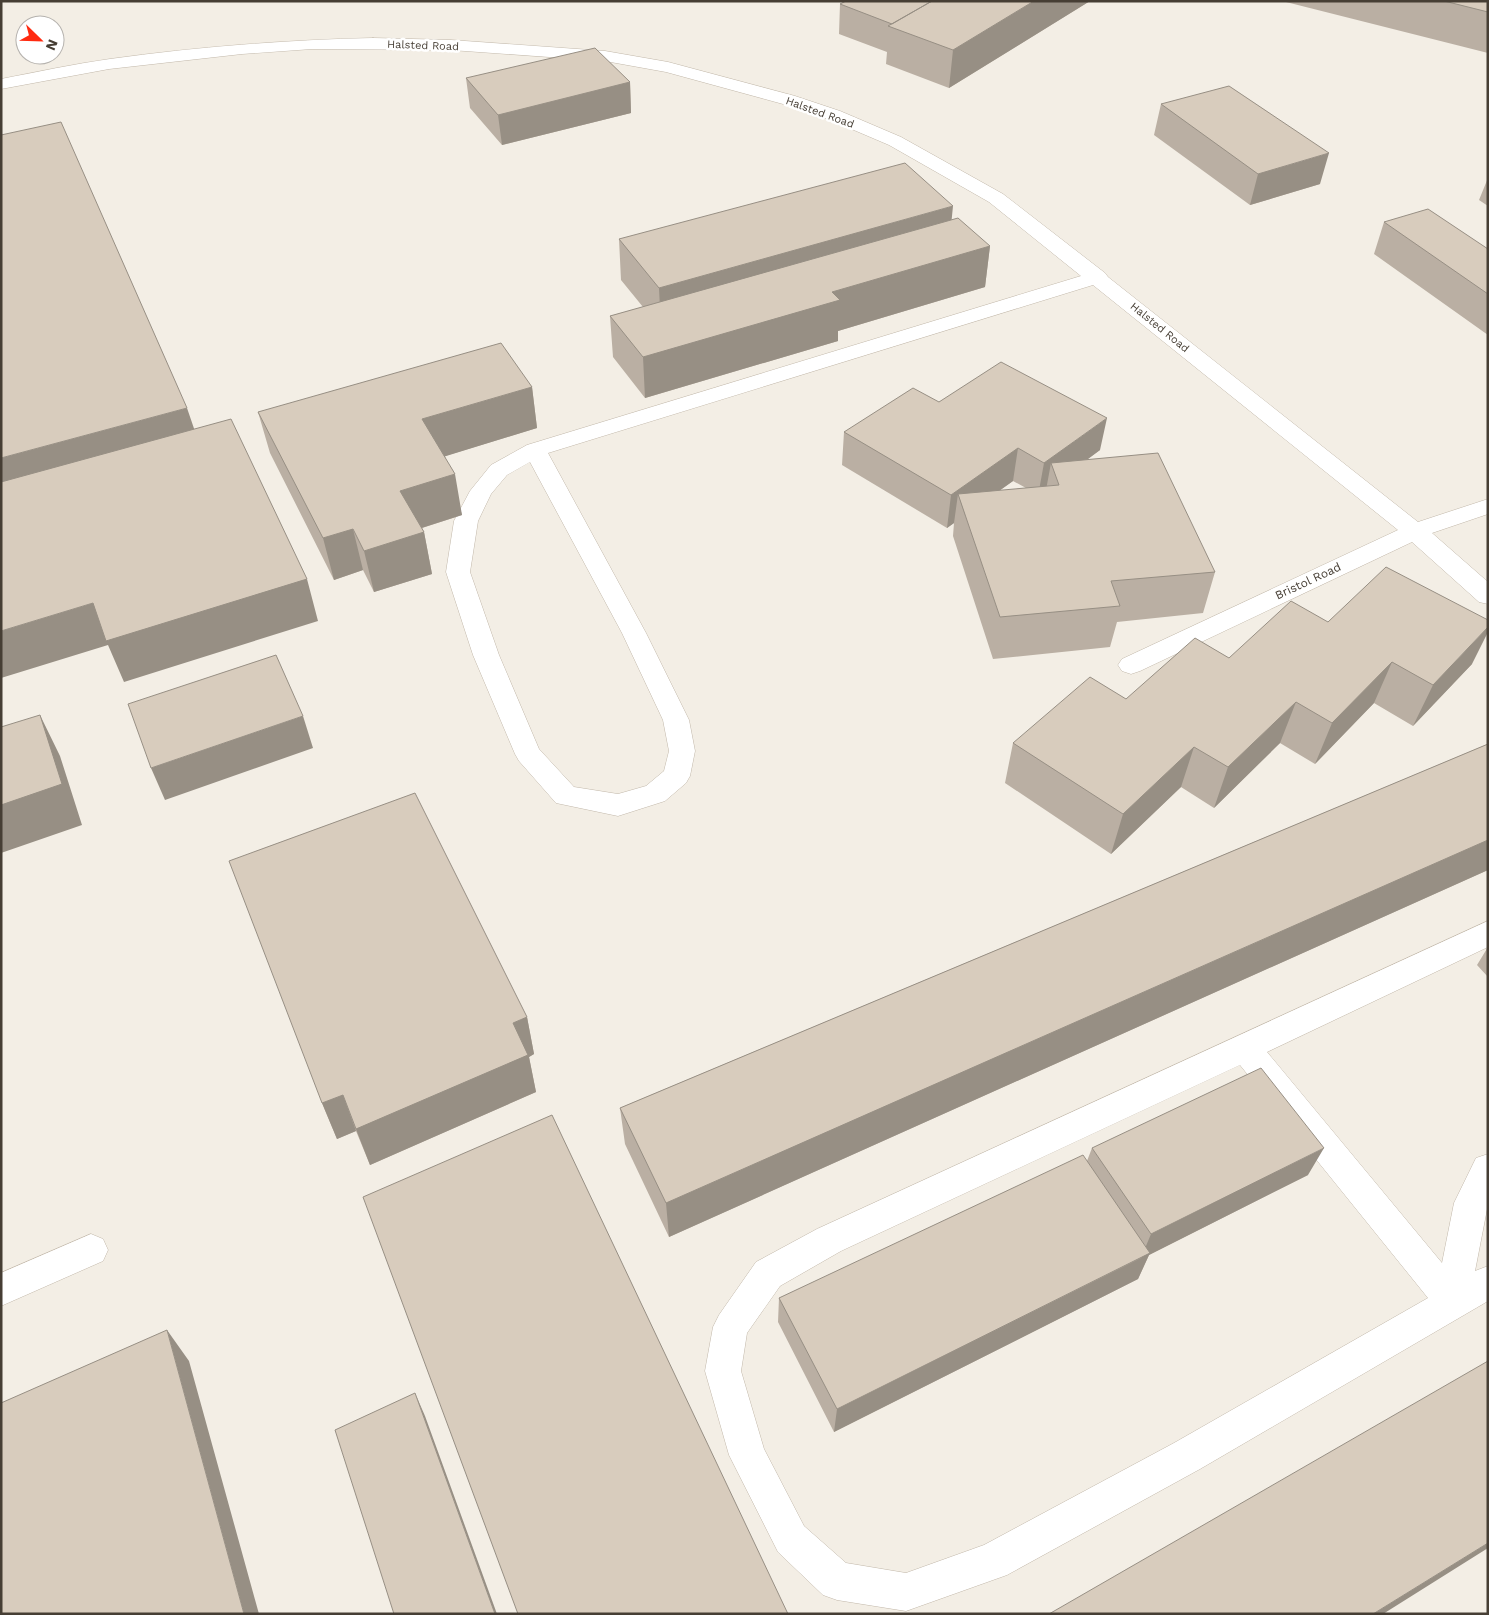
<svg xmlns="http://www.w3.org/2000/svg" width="1489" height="1615" font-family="'Work Sans',sans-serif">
<rect width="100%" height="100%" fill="#f3eee5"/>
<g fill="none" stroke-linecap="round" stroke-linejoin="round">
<g stroke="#c2b8aa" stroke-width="1">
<path id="minor" d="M 373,38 L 451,40 L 605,51 L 668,62 L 795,96 L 840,111 L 901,137 L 1003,194 L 1105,273 L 1108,277 L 1418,522 L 1488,499 L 1488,514 L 1432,533 L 1488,582 L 1488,604 L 1479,602 L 1412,542 L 1140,671 L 1131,674 L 1122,671 L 1118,665 L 1122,659 L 1398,530 L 1093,285 L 548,453 L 646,633 L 689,720 L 695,751 L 690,776 L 686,783 L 665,801 L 618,816 L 556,803 L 519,761 L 515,754 L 473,655 L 446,572 L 454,521 L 470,491 L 491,465 L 527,445 L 1081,276 L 989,202 L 889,145 L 828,119 L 783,104 L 666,72 L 605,61 L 451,50 L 312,49 L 242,54 L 109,69 L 1,89 L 1,79 C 37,72 74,64 110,59 C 197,47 285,40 373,38 ZM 530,462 L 622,633 L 663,720 L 669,751 L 664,771 L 646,786 L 618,794 L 574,787 L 539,749 L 499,655 L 470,572 L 478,521 L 491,494 L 507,475 Z
M 1488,921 L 1488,947 L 1267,1052 L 1442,1263 L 1454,1203 L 1476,1158 L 1488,1154 L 1488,1204 L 1475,1271 L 1488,1266 L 1488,1301 L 1200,1469 L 1007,1575 L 906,1611 L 837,1600 L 823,1595 L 778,1552 L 729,1455 L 705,1371 L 713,1327 L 719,1315 L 756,1262 L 817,1229 ZM 1240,1065 L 1428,1298 L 1174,1443 L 984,1545 L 906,1573 L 846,1563 L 804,1526 L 764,1449 L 741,1371 L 747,1333 L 780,1286 L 841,1251 Z
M 91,1234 L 103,1239 L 108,1250 L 103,1261 L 1,1306 L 1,1273 Z"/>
</g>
<use href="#minor" fill="#fff" fill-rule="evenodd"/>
</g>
<path fill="#baafa3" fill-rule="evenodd" d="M 846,1 L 1090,1 L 949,88 L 886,64 L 887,52 L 839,34 L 840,4 Z
M 1282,1 L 1488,1 L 1488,53 Z
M 466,78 L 630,82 L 631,113 L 502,145 L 470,108 Z
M 1161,104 L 1320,184 L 1250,205 L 1154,135 Z
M 1488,178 L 1488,206 L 1479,200 Z
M 952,220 L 990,246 L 985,287 L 838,331 L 838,341 L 645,398 L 613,357 L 610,316 L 643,307 L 621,280 L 619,239 Z
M 1384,222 L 1488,249 L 1488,335 L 1374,254 Z
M 532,387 L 537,428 L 445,456 L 462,515 L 422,528 L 424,532 L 432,574 L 374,592 L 363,570 L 334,580 L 270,453 L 258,412 Z
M 939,402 L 1100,450 L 1088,459 L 1215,572 L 1203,613 L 1117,622 L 1110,647 L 993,659 L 953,536 L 954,523 L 947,528 L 842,465 L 844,432 ZM 1013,481 L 1026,488 L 999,491 Z
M 1328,622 L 1472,664 L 1413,726 L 1374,703 L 1315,764 L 1280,743 L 1214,808 L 1181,787 L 1111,854 L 1005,783 L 1013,743 L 1126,699 L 1229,658 Z
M 1488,744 L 1488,870 L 669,1237 L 625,1144 L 620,1108 Z
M 1488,947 L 1488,977 L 1477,965 Z
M 527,1017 L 534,1054 L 529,1057 L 536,1092 L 370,1165 L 356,1131 L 337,1139 L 322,1103 Z
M 1092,1148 L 1308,1175 L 1149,1255 L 1138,1279 L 834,1432 L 778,1322 L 779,1298 L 1087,1161 Z"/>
<path fill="#978f84" d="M 1034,1 L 1090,1 L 949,88 L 953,50 Z
M 630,82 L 631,113 L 502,145 L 498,115 Z
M 1329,153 L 1320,184 L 1250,205 L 1258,174 Z
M 953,206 L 949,246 L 661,329 L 659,288 Z
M 990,246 L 985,287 L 838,331 L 838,341 L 645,398 L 643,357 L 832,292 Z
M 532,387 L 537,428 L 430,461 L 422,419 Z
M 187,408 L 201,449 L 1,505 L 1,458 Z
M 1107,418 L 1100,450 L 1058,481 L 1051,463 L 1046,490 L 1038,496 L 1044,463 Z
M 1018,448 L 1013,481 L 965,515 L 958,494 L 954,523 L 947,528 L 951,495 Z
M 455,474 L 462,515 L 409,532 L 400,491 Z
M 353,529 L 363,570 L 334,580 L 323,538 Z
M 424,532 L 432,574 L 374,592 L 364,551 Z
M 307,579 L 318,621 L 124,682 L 108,645 L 1,678 L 1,631 L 93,603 Z
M 1488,627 L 1488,632 L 1472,664 L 1413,726 L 1433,685 Z
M 1392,662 L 1374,703 L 1315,764 L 1332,723 Z
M 1296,702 L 1280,743 L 1214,808 L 1228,767 Z
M 40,715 L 60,756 L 82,825 L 1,853 L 1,805 Z
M 303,716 L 313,748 L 165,800 L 151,768 Z
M 1194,747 L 1181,787 L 1111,854 L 1123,814 Z
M 1488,840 L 1488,870 L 669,1237 L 666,1203 Z
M 527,1017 L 534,1054 L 529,1057 L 536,1092 L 370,1165 L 356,1129 L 513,1023 Z
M 343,1095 L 356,1131 L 337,1139 L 322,1103 Z
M 1324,1148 L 1308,1175 L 1149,1255 L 1138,1279 L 834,1432 L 837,1409 L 1141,1258 L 1151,1234 Z
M 167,1330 L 189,1361 L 259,1614 L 244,1614 Z
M 415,1393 L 425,1416 L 497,1614 L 495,1614 Z
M 1488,1543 L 1488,1548 L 1383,1614 L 1373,1614 Z"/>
<path fill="#d8ccbd" stroke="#978f84" d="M 846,1 L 932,1 L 892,24 L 840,4 Z
M 932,1 L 1034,1 L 953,50 L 888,26 Z
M 1444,1 L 1488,1 L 1488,12 Z
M 595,48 L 630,82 L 498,115 L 466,78 Z
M 1229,86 L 1329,153 L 1258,174 L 1161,104 Z
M 61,122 L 187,408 L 1,458 L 1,135 Z
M 905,163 L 953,206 L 659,288 L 619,239 Z
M 1428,209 L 1488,249 L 1488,294 L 1384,222 Z
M 958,218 L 990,246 L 832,292 L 840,300 L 643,357 L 610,316 Z
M 501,343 L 532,387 L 422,419 L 455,474 L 400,491 L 424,532 L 364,551 L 353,529 L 323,538 L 258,412 Z
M 1001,362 L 1107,418 L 1044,463 L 1018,448 L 951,495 L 844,432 L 913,388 L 939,402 Z
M 231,419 L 307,579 L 106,641 L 93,603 L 1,631 L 1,482 Z
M 1158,453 L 1215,572 L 1111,581 L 1120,606 L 1000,617 L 958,494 L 1059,485 L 1051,463 Z
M 1386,567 L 1488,620 L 1488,627 L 1433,685 L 1392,662 L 1332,723 L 1296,702 L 1228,767 L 1194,747 L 1123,814 L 1013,743 L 1090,677 L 1126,699 L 1195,638 L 1229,658 L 1291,601 L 1328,622 Z
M 276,655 L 303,716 L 151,768 L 128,704 Z
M 40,715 L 62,784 L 1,805 L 1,727 Z
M 1488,744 L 1488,840 L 666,1203 L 620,1108 Z
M 415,793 L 527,1017 L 513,1023 L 528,1055 L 356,1129 L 343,1095 L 322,1103 L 229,861 Z
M 1261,1068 L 1324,1148 L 1151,1234 L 1092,1148 Z
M 552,1115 L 788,1614 L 518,1614 L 363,1197 Z
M 1083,1155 L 1150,1253 L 837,1409 L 779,1298 Z
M 167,1330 L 244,1614 L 1,1614 L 1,1403 Z
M 1488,1361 L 1488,1543 L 1373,1614 L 1049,1614 Z
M 415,1393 L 495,1614 L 394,1614 L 335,1430 Z"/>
<g text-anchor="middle" stroke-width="5" stroke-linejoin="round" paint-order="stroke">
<g font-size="11" fill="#463e34" stroke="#fff">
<text transform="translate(423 45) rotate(2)" y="4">Halsted Road</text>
<text transform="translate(820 112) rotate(20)" y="4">Halsted Road</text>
<text transform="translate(1160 327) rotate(39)" y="4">Halsted Road</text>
</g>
<g font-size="12" fill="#463e34" stroke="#fff">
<text transform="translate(1308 581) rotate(-25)" y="4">Bristol Road</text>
</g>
</g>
<rect width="1489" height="1615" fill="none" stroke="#463e34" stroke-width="5"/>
<g transform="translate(40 40) rotate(113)"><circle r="24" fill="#ffffff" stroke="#b5b2ae"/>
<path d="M0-4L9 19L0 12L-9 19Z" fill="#ff2a10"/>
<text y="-8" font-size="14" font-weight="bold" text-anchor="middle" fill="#463e34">N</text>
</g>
</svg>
